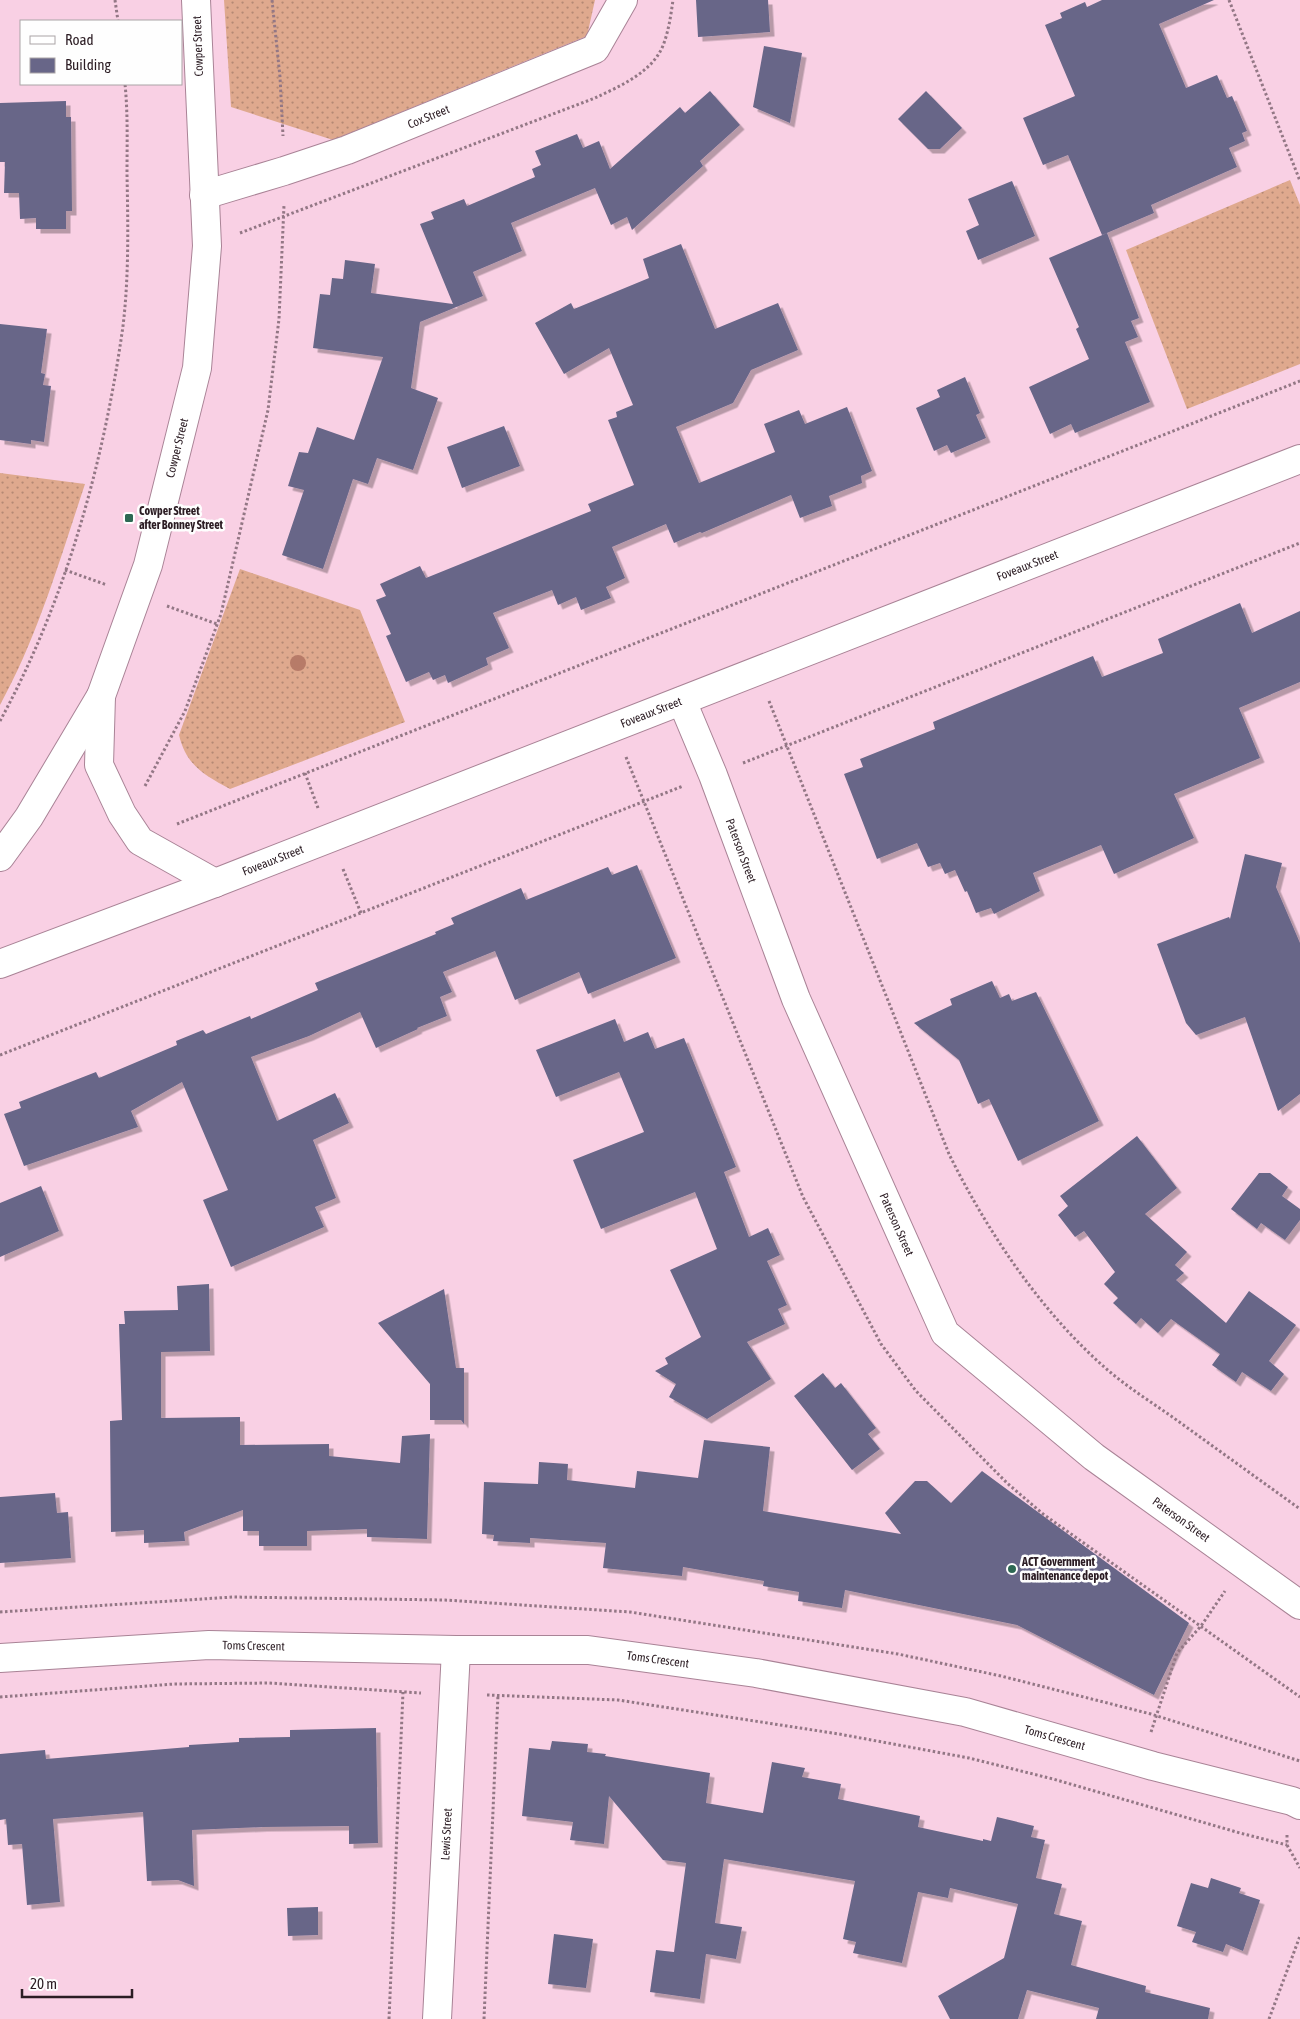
<svg xmlns="http://www.w3.org/2000/svg" width="1300" height="2019" font-family="'Asap Condensed',sans-serif">
<defs>
<pattern id="grass-dots" width="8" height="8" patternUnits="userSpaceOnUse" patternTransform="scale(1.25)"><rect width="8" height="8" fill="#dfa98e"/><path d="M2 2h.1M6 6h.1" fill="none" stroke="#b58974" stroke-width="1.8" stroke-linecap="round"/></pattern>
<filter id="shadow"><feDropShadow dx="4.5" dy="4.5" stdDeviation="0" flood-color="#0004"/></filter>
</defs>
<rect width="100%" height="100%" fill="#f9d0e4"/>
<path fill="url(#grass-dots)" d="M 224,0 L 595,0 L 587,36 L 333,140 L 231,107 Z
M 1290,180 L 1300,205 L 1300,364 L 1187,409 L 1126,250 Z
M 0,473 L 85,484 C 60,559 38,636 0,705 Z
M 240,569 L 360,610 L 405,722 L 230,789 C 204,775 186,765 179,735 Z"/>
<path fill="#686688" filter="url(#shadow)" d="M 696,0 L 768,0 L 770,32 L 698,37 Z
M 1102,0 L 1214,0 L 1159,24 L 1186,88 L 1217,75 L 1227,98 L 1232,96 L 1247,131 L 1242,133 L 1245,141 L 1229,148 L 1237,167 L 1151,205 L 1154,213 L 1102,235 L 1068,155 L 1043,165 L 1023,118 L 1075,96 L 1045,25 L 1062,18 L 1060,13 L 1085,2 L 1087,7 Z
M 764,46 L 802,53 L 790,123 L 753,107 Z
M 710,91 L 740,125 L 700,161 L 703,166 L 632,230 L 627,217 L 611,225 L 595,188 L 511,223 L 522,251 L 473,272 L 483,296 L 420,322 L 411,388 L 438,398 L 413,470 L 377,458 L 368,484 L 353,479 L 323,569 L 282,555 L 304,490 L 288,486 L 299,452 L 308,453 L 317,427 L 354,440 L 383,357 L 313,348 L 320,294 L 330,295 L 332,278 L 343,279 L 345,260 L 375,264 L 371,293 L 453,304 L 420,224 L 434,219 L 431,212 L 464,199 L 467,206 L 535,177 L 532,169 L 541,165 L 535,151 L 577,134 L 583,148 L 599,141 L 610,169 L 680,107 L 685,113 Z
M 926,91 L 962,128 L 940,149 L 928,149 L 898,119 Z
M 66,101 L 66,117 L 71,117 L 72,211 L 66,211 L 66,229 L 36,229 L 36,218 L 20,219 L 19,193 L 4,193 L 5,162 L 0,162 L 0,103 Z
M 1012,181 L 1035,236 L 978,260 L 966,231 L 979,225 L 968,199 Z
M 1107,233 L 1139,318 L 1131,321 L 1138,337 L 1125,342 L 1150,402 L 1075,433 L 1071,424 L 1050,434 L 1029,387 L 1089,359 L 1076,329 L 1079,327 L 1049,258 Z
M 681,244 L 715,329 L 778,303 L 798,350 L 751,370 L 733,403 L 676,427 L 699,483 L 775,452 L 764,424 L 799,410 L 805,424 L 847,407 L 872,471 L 861,476 L 862,483 L 829,496 L 832,506 L 800,518 L 791,495 L 702,533 L 700,532 L 674,543 L 666,524 L 612,547 L 625,578 L 606,587 L 611,598 L 581,610 L 576,597 L 558,605 L 552,590 L 493,613 L 509,648 L 486,658 L 488,665 L 448,683 L 445,675 L 433,680 L 429,672 L 406,682 L 386,636 L 391,634 L 376,600 L 386,596 L 380,584 L 420,566 L 426,578 L 591,511 L 588,504 L 634,485 L 608,420 L 617,417 L 616,412 L 633,405 L 609,348 L 564,374 L 535,323 L 571,303 L 574,309 L 649,278 L 643,259 Z
M 0,324 L 47,329 L 41,373 L 45,374 L 43,385 L 51,386 L 44,442 L 31,440 L 31,444 L 0,440 Z
M 965,377 L 980,413 L 976,415 L 986,438 L 951,453 L 947,445 L 934,451 L 916,408 L 940,397 L 937,390 Z
M 504,426 L 520,466 L 462,488 L 447,447 Z
M 1240,603 L 1252,633 L 1300,611 L 1300,682 L 1239,708 L 1260,758 L 1174,794 L 1194,838 L 1114,874 L 1101,845 L 1033,873 L 1040,891 L 994,914 L 991,908 L 976,913 L 967,891 L 965,892 L 955,870 L 945,874 L 940,863 L 928,867 L 917,843 L 877,859 L 844,774 L 863,767 L 860,759 L 935,729 L 933,722 L 1093,656 L 1102,677 L 1163,653 L 1158,639 Z
M 1245,854 L 1282,863 L 1276,887 L 1300,943 L 1300,1094 L 1278,1111 L 1245,1017 L 1196,1035 L 1186,1023 L 1157,944 L 1229,917 L 1230,919 Z
M 637,865 L 676,958 L 588,994 L 579,972 L 515,1000 L 495,951 L 443,972 L 452,992 L 440,997 L 447,1016 L 417,1028 L 418,1029 L 376,1048 L 360,1012 L 309,1036 L 251,1057 L 277,1121 L 335,1093 L 349,1123 L 313,1140 L 336,1198 L 315,1207 L 324,1227 L 231,1267 L 203,1200 L 228,1190 L 182,1082 L 131,1111 L 138,1127 L 24,1166 L 4,1114 L 21,1108 L 19,1102 L 96,1072 L 99,1078 L 177,1045 L 176,1041 L 203,1030 L 206,1034 L 250,1016 L 251,1019 L 318,990 L 315,983 L 436,934 L 435,932 L 454,924 L 451,918 L 521,888 L 526,900 L 608,867 L 612,875 Z
M 992,981 L 1000,998 L 1009,994 L 1012,1001 L 1036,992 L 1099,1121 L 1018,1161 L 989,1099 L 978,1104 L 959,1060 L 914,1023 L 952,1005 L 950,999 Z
M 615,1019 L 624,1042 L 648,1032 L 655,1049 L 684,1038 L 736,1167 L 724,1172 L 749,1237 L 768,1228 L 780,1255 L 767,1261 L 787,1305 L 778,1309 L 785,1324 L 747,1342 L 771,1379 L 707,1419 L 669,1397 L 676,1384 L 655,1371 L 668,1364 L 665,1358 L 701,1337 L 670,1270 L 717,1249 L 695,1192 L 601,1229 L 573,1160 L 644,1132 L 619,1072 L 556,1097 L 536,1050 Z
M 1137,1136 L 1177,1188 L 1145,1214 L 1187,1252 L 1175,1265 L 1184,1273 L 1176,1280 L 1226,1323 L 1249,1291 L 1296,1325 L 1269,1361 L 1284,1374 L 1271,1391 L 1242,1372 L 1236,1382 L 1212,1365 L 1220,1354 L 1171,1319 L 1158,1333 L 1141,1318 L 1136,1324 L 1113,1303 L 1118,1298 L 1104,1284 L 1115,1272 L 1084,1231 L 1075,1237 L 1058,1215 L 1068,1206 L 1060,1196 Z
M 1259,1173 L 1270,1173 L 1288,1187 L 1282,1196 L 1300,1209 L 1300,1220 L 1285,1240 L 1261,1223 L 1257,1229 L 1231,1209 Z
M 41,1186 L 59,1231 L 0,1257 L 0,1203 Z
M 209,1284 L 210,1351 L 161,1352 L 161,1418 L 240,1417 L 240,1445 L 329,1444 L 329,1456 L 400,1463 L 402,1436 L 430,1434 L 427,1539 L 367,1537 L 367,1529 L 307,1531 L 307,1546 L 259,1546 L 259,1531 L 243,1531 L 243,1510 L 184,1532 L 185,1541 L 144,1543 L 144,1530 L 111,1532 L 110,1421 L 122,1420 L 119,1324 L 125,1324 L 124,1311 L 178,1310 L 177,1286 Z
M 444,1289 L 456,1368 L 464,1368 L 464,1424 L 461,1420 L 430,1420 L 430,1384 L 378,1323 Z
M 823,1373 L 835,1388 L 841,1383 L 876,1428 L 868,1434 L 880,1449 L 852,1470 L 794,1396 Z
M 704,1440 L 770,1447 L 763,1511 L 901,1534 L 885,1513 L 915,1481 L 927,1481 L 951,1503 L 982,1471 L 1189,1623 L 1154,1695 L 1017,1625 L 845,1590 L 842,1608 L 798,1601 L 799,1592 L 763,1586 L 764,1581 L 683,1567 L 682,1576 L 603,1568 L 606,1543 L 530,1538 L 530,1543 L 493,1541 L 494,1535 L 482,1534 L 484,1482 L 538,1484 L 539,1462 L 568,1464 L 567,1480 L 635,1488 L 637,1471 L 698,1478 Z
M 55,1493 L 57,1513 L 68,1512 L 71,1558 L 0,1563 L 0,1497 Z
M 376,1728 L 378,1843 L 349,1844 L 349,1826 L 263,1827 L 192,1830 L 194,1886 L 178,1880 L 147,1881 L 143,1812 L 53,1819 L 60,1902 L 27,1905 L 22,1844 L 8,1845 L 6,1819 L 0,1820 L 0,1754 L 45,1750 L 46,1759 L 189,1747 L 189,1745 L 239,1742 L 239,1738 L 290,1737 L 290,1730 Z
M 552,1741 L 588,1744 L 587,1752 L 606,1754 L 605,1756 L 710,1773 L 706,1803 L 763,1813 L 772,1762 L 805,1768 L 802,1777 L 841,1784 L 838,1799 L 920,1816 L 918,1827 L 983,1841 L 983,1839 L 991,1841 L 997,1817 L 1034,1826 L 1031,1837 L 1045,1840 L 1036,1878 L 1062,1884 L 1054,1914 L 1082,1921 L 1071,1965 L 1146,1986 L 1145,1992 L 1210,2008 L 1208,2019 L 1096,2019 L 1099,2008 L 1027,1990 L 1018,2019 L 950,2019 L 938,1996 L 1004,1958 L 1018,1904 L 950,1888 L 948,1898 L 918,1892 L 902,1963 L 853,1953 L 856,1942 L 843,1939 L 855,1881 L 724,1859 L 715,1923 L 742,1927 L 736,1959 L 706,1954 L 700,1999 L 650,1992 L 656,1950 L 674,1952 L 686,1863 L 663,1860 L 609,1796 L 604,1844 L 570,1840 L 573,1822 L 522,1816 L 529,1748 L 550,1750 Z
M 1211,1878 L 1241,1888 L 1239,1893 L 1260,1900 L 1243,1951 L 1226,1944 L 1223,1952 L 1192,1942 L 1196,1932 L 1177,1926 L 1191,1883 L 1208,1888 Z
M 318,1907 L 318,1935 L 288,1936 L 287,1908 Z
M 554,1934 L 593,1939 L 586,1988 L 548,1984 Z"/>
<g fill="none" stroke-linecap="round" stroke-linejoin="round">
<g stroke="#a98396" stroke-width="30">
<g id="street">
<path id="s1" d="M 204,195 L 284,171 L 347,150 L 595,49 L 623,0"/>
<path d="M 101,696 L 99,765 L 122,814 L 140,841 L 215,883"/>
<path id="s2" d="M 682,701 L 713,775 L 796,999 L 945,1333 L 1094,1457 L 1300,1605"/>
<path id="s3" d="M 0,964 L 215,883 L 1300,459"/>
<path id="s4" d="M 0,1658 L 209,1645 L 456,1650 L 588,1650 L 756,1673 L 965,1712 L 1153,1766 L 1292,1801 L 1300,1805"/>
<path id="s5" d="M 437,2019 L 456,1650"/>
</g>
</g>
<g stroke="#a98396" stroke-width="30">
<g id="secondary">
<path id="s6" d="M 0,857 L 29,817 L 101,696 L 148,565 L 197,368 L 207,246 L 196,0"/>
</g>
</g>
<path stroke="#937785" stroke-width="3" stroke-dasharray="2.5 2.5" stroke-linecap="butt" d="M 115,0 L 118,21
M 272,0 L 280,77 L 283,136
M 1229,0 L 1300,181
M 240,233 L 595,98 C 620,86 654,72 664,43 C 669,29 671,14 673,0
M 65,570 L 107,585
M 167,606 L 217,624
M 769,701 L 949,1154 C 988,1233 1043,1315 1110,1372 C 1129,1388 1151,1402 1171,1416 C 1214,1447 1257,1478 1300,1509
M 0,721 C 66,600 104,462 123,326 C 129,276 128,225 127,174 C 127,144 128,114 125,84
M 626,757 L 803,1197 L 881,1344 L 916,1391 L 1007,1483 L 1043,1514 L 1300,1697
M 743,763 L 1300,543
M 305,773 L 318,808
M 145,786 L 185,711 L 221,614 L 268,410 L 279,319 L 284,205
M 177,824 L 1300,381
M 343,869 L 361,913
M 0,1055 L 683,786
M 0,1612 L 233,1597 L 445,1600 L 630,1612 L 898,1654 L 1001,1676 L 1151,1714 L 1300,1761
M 487,1695 L 618,1700 L 839,1734 L 969,1758 L 1053,1779 L 1240,1833 L 1287,1845
M 0,1697 L 174,1684 L 269,1683 L 421,1693
M 1151,1732 L 1177,1653 L 1201,1626 L 1225,1591
M 1287,1835 L 1287,1845 L 1300,1868
M 389,2019 L 403,1692
M 484,2019 L 498,1695
M 1269,2019 L 1300,1936"/>
<use href="#street" stroke="#fff" stroke-width="28"/>
<use href="#secondary" stroke="#fff" stroke-width="28"/>
</g>
<circle fill="#b77b68" cx="298" cy="663" r="8"/>
<g fill="#2d6853" stroke="#fefefe" stroke-width="2">
<rect x="124" y="513" width="10" height="10" rx="2.5"/>
<circle cx="1012" cy="1569" r="5"/>
</g>
<g text-anchor="middle" stroke-width="5" stroke-linejoin="round" paint-order="stroke">
<g font-size="12" fill="#2b1c23" stroke="#fefefe">
<text transform="translate(198 46) rotate(-92)" y="4">Cowper Street</text>
<text dy="4" stroke="none"><textPath href="#s1" startOffset="238">Cox Street</textPath></text>
<text dy="4" stroke="none"><textPath href="#s6" startOffset="450">Cowper Street</textPath></text>
<text dy="4" stroke="none"><textPath href="#s3" startOffset="1102">Foveaux Street</textPath></text>
<text dy="4" stroke="none"><textPath href="#s3" startOffset="698">Foveaux Street</textPath></text>
<text dy="4" stroke="none"><textPath href="#s2" startOffset="161">Paterson Street</textPath></text>
<text dy="4" stroke="none"><textPath href="#s3" startOffset="292">Foveaux Street</textPath></text>
<text dy="4" stroke="none"><textPath href="#s2" startOffset="566">Paterson Street</textPath></text>
<text dy="4" stroke="none"><textPath href="#s2" startOffset="986">Paterson Street</textPath></text>
<text dy="4" stroke="none"><textPath href="#s4" startOffset="254">Toms Crescent</textPath></text>
<text dy="4" stroke="none"><textPath href="#s4" startOffset="659">Toms Crescent</textPath></text>
<text dy="4" stroke="none"><textPath href="#s4" startOffset="1064">Toms Crescent</textPath></text>
<text dy="4" stroke="none"><textPath href="#s5" startOffset="185">Lewis Street</textPath></text>
</g>
<g font-size="12" font-weight="bold" fill="#2b1c23" stroke="#fefefe" text-anchor="start">
<text x="139" y="515">Cowper Street<tspan x="139" dy="14">after Bonney Street</tspan></text>
<text x="1022" y="1566">ACT Government<tspan x="1022" dy="14">maintenance depot</tspan></text>
</g>
</g>
<rect x="20" y="20" width="162" height="65" fill="#fefefe" stroke="#aaa4a6"/>
<rect x="30" y="36" width="25" height="8" fill="#ffffff" stroke="#aaa4a6"/>
<text x="65" y="45" font-size="15" fill="#2b1c23">Road</text>
<rect x="30" y="58" width="25" height="15" fill="#686688" stroke="#aaa4a6"/>
<text x="65" y="70" font-size="15" fill="#2b1c23">Building</text>
<path d="M22 1989v8h110v-8" fill="none" stroke="#2b1c23" stroke-width="2.5"/>
<text x="30" y="1989" font-size="15" fill="#2b1c23" stroke="#fefefe" stroke-width="4" paint-order="stroke">20 m</text>
</svg>
